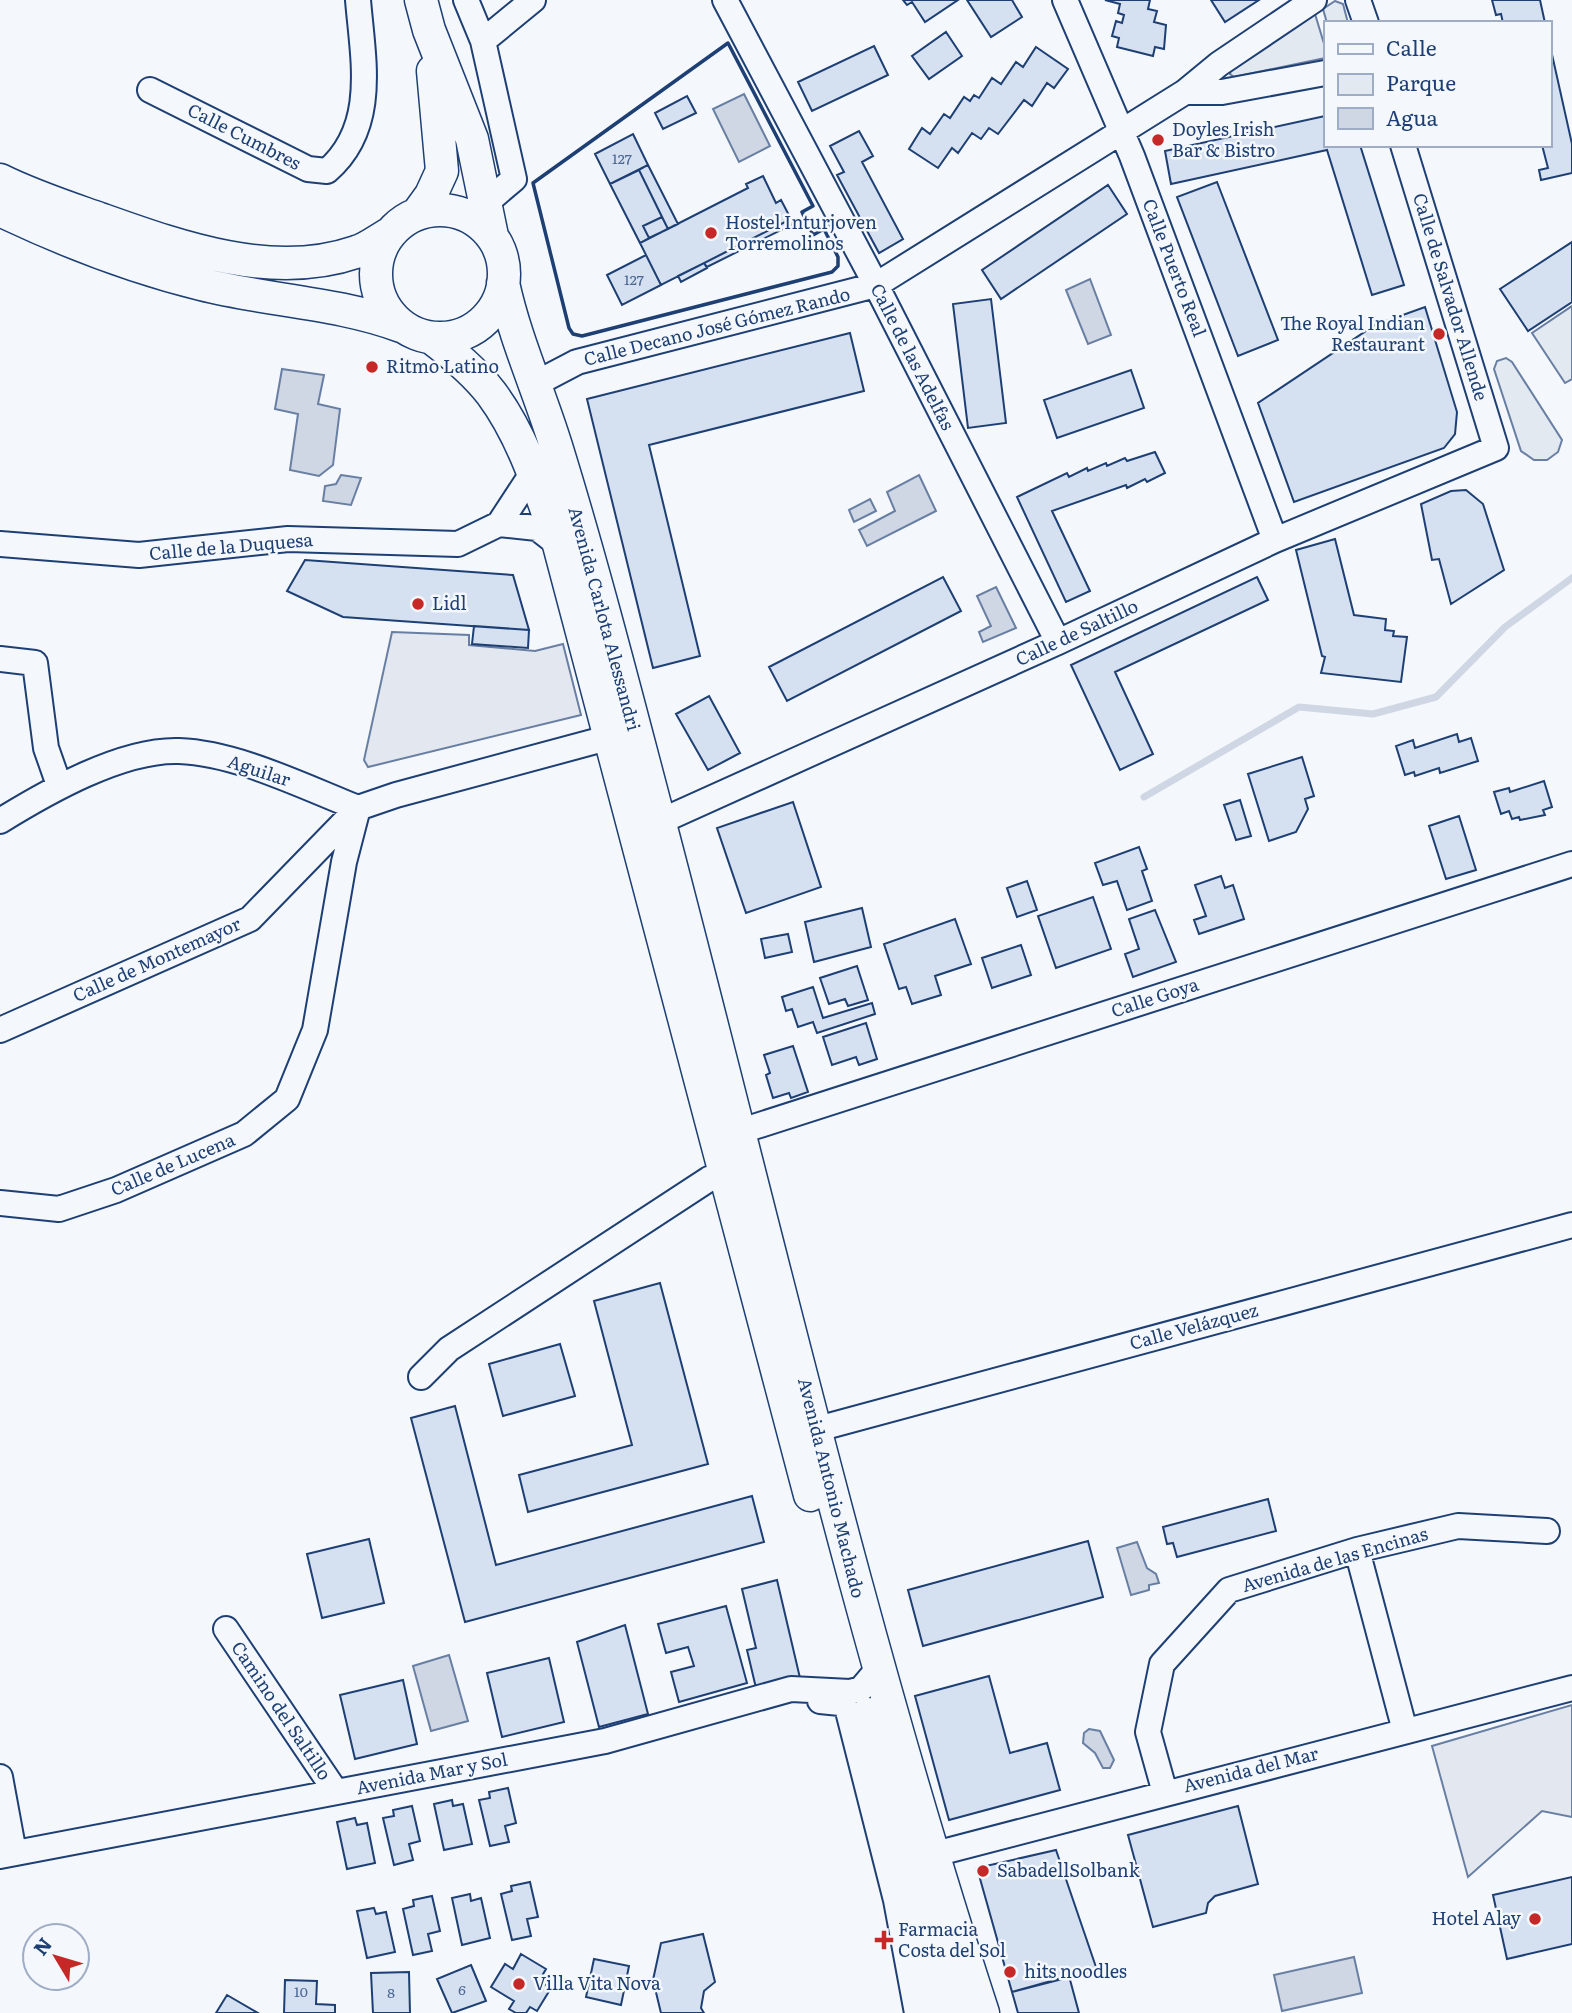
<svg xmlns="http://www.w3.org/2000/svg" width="1572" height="2013" font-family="Literata,serif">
<rect width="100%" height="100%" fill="#f4f7fb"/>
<path fill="#e3e9f0" stroke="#687fa3" stroke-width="2" d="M 1335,1 L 1343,4 L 1348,23 L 1327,23 L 1323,9 Z
M 1315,14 L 1325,47 L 1325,58 L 1234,77 L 1230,74 L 1231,68 Z
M 1572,306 L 1572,379 L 1565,383 L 1532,333 Z
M 1506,358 L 1512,362 L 1562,440 L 1558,452 L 1547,460 L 1534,460 L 1521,451 L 1494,369 L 1497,361 Z"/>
<path fill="#e3e8f0" stroke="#687fa3" stroke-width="2" d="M 392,632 L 469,635 L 469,645 L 535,651 L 563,644 L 581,715 L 368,767 L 364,760 Z
M 1572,1705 L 1572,1817 L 1542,1811 L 1468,1877 L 1432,1746 Z"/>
<path fill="#cfd7e4" stroke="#687fa3" stroke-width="2" d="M 744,94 L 770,146 L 739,162 L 713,109 Z
M 1090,279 L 1111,335 L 1088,344 L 1066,290 Z
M 282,369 L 324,375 L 318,404 L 340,409 L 333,465 L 319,476 L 290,470 L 298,414 L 275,409 Z
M 341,475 L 361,478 L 351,505 L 323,501 L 325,486 L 336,484 Z
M 919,475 L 936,511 L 867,546 L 859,530 L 895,511 L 887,492 Z
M 870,499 L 876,511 L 854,522 L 849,510 Z
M 996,587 L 1016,628 L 983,642 L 979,632 L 991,626 L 977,596 Z
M 1137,1542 L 1147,1568 L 1156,1574 L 1159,1583 L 1149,1585 L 1149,1590 L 1131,1595 L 1117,1548 Z
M 449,1655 L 468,1721 L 431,1731 L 413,1666 Z
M 1089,1729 L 1100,1731 L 1114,1760 L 1110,1768 L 1103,1768 L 1095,1753 L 1083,1743 L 1084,1733 Z
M 1354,1957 L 1362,1993 L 1282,2011 L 1274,1975 Z"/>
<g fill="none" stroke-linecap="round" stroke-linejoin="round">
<path stroke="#cfd7e4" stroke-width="7" d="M 1144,797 L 1299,707 L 1373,714 L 1436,697 L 1505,627 L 1572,578"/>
</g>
<path fill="#d5e0f0" stroke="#1d3f73" stroke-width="2" d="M 903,0 L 958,0 L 925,22 L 912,2 L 907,5 Z
M 967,0 L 1012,0 L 1022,17 L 991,37 Z
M 1105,0 L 1150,0 L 1148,9 L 1157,11 L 1154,22 L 1166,25 L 1164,49 L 1155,47 L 1153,56 L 1117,47 L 1119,38 L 1112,36 L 1116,21 L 1122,23 L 1124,15 L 1118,13 L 1120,4 Z
M 1211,0 L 1259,0 L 1225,22 Z
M 1492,0 L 1540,0 L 1545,23 L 1503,23 L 1501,14 L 1496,15 Z
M 946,32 L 962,56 L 929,79 L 912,56 Z
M 1549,41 L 1572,144 L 1572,173 L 1541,180 L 1539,170 L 1548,168 L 1542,145 L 1549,145 Z
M 874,46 L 888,75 L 812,111 L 798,82 Z
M 1036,47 L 1068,69 L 1054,88 L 1047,83 L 1032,106 L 1024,100 L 998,134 L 989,128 L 981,139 L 972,133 L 958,153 L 952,148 L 938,168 L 909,149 L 922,128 L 930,134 L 944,114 L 950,118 L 964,97 L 970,101 L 974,95 L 979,98 L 992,78 L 1001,84 L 1016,62 L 1023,67 Z
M 687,96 L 696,113 L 663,129 L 655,113 Z
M 1325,116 L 1325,145 L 1360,145 L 1404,285 L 1372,295 L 1327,150 L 1171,184 L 1165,151 Z
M 859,131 L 873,156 L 862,162 L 903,239 L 879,253 L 837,175 L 844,172 L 830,146 Z
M 633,134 L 648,165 L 610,184 L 595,154 Z
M 648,165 L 678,224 L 668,229 L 639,170 Z
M 639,170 L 662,217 L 643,226 L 649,238 L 640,243 L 610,184 Z
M 763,176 L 776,203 L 781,200 L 791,219 L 661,285 L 640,243 L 748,188 L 746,184 Z
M 1217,182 L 1278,340 L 1238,356 L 1177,197 Z
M 1108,185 L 1127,214 L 1001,299 L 982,270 Z
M 662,217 L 668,229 L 649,238 L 643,226 Z
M 791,219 L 793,224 L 707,267 L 704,263 Z
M 1572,242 L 1572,302 L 1528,331 L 1500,289 Z
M 646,255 L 661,285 L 622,305 L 607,275 Z
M 704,263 L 707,268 L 681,282 L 678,276 Z
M 991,299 L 1006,423 L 968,428 L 953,304 Z
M 1425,307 L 1457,412 L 1455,434 L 1444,448 L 1294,502 L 1258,403 L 1375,325 Z
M 850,333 L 864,391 L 649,445 L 700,656 L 653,668 L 587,399 Z
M 1131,370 L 1144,408 L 1057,438 L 1044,400 Z
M 1155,452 L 1165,473 L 1147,482 L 1145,479 L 1127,488 L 1126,485 L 1052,511 L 1090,591 L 1066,602 L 1017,497 L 1067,473 L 1069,477 L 1087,468 L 1088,471 L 1106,463 L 1107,466 L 1125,458 L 1127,461 Z
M 1466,490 L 1483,504 L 1504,570 L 1451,604 L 1439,559 L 1432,560 L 1421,504 L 1451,491 Z
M 1335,539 L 1354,615 L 1386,619 L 1385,630 L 1394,631 L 1393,636 L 1407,637 L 1401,682 L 1321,673 L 1325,657 L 1322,656 L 1296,550 Z
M 305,560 L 513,575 L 529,630 L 343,617 L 287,591 Z
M 943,577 L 961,611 L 787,701 L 769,667 Z
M 1257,577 L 1268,600 L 1115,672 L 1153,754 L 1120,770 L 1071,665 Z
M 474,626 L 529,630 L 528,648 L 472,644 Z
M 709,696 L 740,753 L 708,770 L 676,714 Z
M 1457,734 L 1459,742 L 1471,738 L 1478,761 L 1440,773 L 1439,768 L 1415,776 L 1414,772 L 1405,775 L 1396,746 L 1413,740 L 1415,748 Z
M 1302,757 L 1314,796 L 1305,799 L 1308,809 L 1296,832 L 1269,841 L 1248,774 Z
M 1544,781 L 1552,807 L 1543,810 L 1545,815 L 1520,820 L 1519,817 L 1512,819 L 1509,811 L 1501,814 L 1494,792 L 1509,788 L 1510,792 Z
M 1240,800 L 1251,836 L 1236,840 L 1224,805 Z
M 793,802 L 821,887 L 746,913 L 717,828 Z
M 1459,816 L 1476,870 L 1446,879 L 1429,826 Z
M 1139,847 L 1147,869 L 1142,871 L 1152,901 L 1127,910 L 1117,881 L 1103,885 L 1095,863 Z
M 1221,876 L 1225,888 L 1233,885 L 1244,919 L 1199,934 L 1194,920 L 1206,916 L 1195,885 Z
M 1027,881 L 1037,910 L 1017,917 L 1007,888 Z
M 1093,897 L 1111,949 L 1056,968 L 1038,916 Z
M 862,908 L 871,947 L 814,962 L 805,922 Z
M 1155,910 L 1176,962 L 1133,977 L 1125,954 L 1139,949 L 1129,919 Z
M 955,919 L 971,964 L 935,976 L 941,995 L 912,1004 L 906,987 L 899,989 L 884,944 Z
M 788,934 L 792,952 L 765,958 L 761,939 Z
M 1021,945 L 1031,975 L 992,988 L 982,958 Z
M 857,966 L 868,1000 L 848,1006 L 845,999 L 829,1004 L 820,978 Z
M 813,987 L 823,1018 L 872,1003 L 875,1014 L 817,1033 L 813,1022 L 798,1027 L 792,1009 L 786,1011 L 782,997 Z
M 866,1023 L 877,1059 L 859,1065 L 856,1057 L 832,1065 L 823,1037 Z
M 793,1046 L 808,1092 L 791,1098 L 789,1093 L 773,1098 L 766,1075 L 770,1073 L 764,1055 Z
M 660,1283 L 708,1464 L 528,1512 L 519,1475 L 632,1445 L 594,1301 Z
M 560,1344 L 575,1396 L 503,1416 L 489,1364 Z
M 455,1406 L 496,1565 L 752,1496 L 764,1542 L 465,1622 L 411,1418 Z
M 1268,1499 L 1276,1531 L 1177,1557 L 1173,1543 L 1167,1544 L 1163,1527 Z
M 369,1539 L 384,1603 L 322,1618 L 307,1554 Z
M 1088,1541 L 1103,1597 L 923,1646 L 908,1590 Z
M 777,1580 L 800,1678 L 756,1688 L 747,1650 L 756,1648 L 742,1589 Z
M 726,1606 L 747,1683 L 679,1702 L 671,1672 L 694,1666 L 688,1647 L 666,1653 L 658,1624 Z
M 625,1625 L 648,1714 L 599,1727 L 577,1642 Z
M 549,1658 L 564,1722 L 502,1737 L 487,1673 Z
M 989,1676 L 1010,1753 L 1047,1743 L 1060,1790 L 949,1820 L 915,1696 Z
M 403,1680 L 417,1744 L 355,1759 L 340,1695 Z
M 508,1788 L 516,1823 L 505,1826 L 509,1842 L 490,1846 L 479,1800 L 490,1798 L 489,1792 Z
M 452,1800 L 453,1806 L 463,1804 L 472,1844 L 444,1850 L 434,1804 Z
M 412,1806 L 420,1841 L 409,1844 L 413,1860 L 394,1865 L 383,1818 L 394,1816 L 393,1810 Z
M 1238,1806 L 1258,1884 L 1215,1896 L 1208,1903 L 1206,1913 L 1153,1927 L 1128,1835 Z
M 355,1818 L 357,1825 L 367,1823 L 375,1863 L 347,1869 L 337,1822 Z
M 1056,1850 L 1097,1970 L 1012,1992 L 977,1868 Z
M 1572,1877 L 1572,1944 L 1507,1959 L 1493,1895 Z
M 530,1882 L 538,1917 L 527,1919 L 531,1936 L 512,1940 L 501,1894 L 512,1891 L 511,1886 Z
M 470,1894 L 471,1901 L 481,1898 L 490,1938 L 462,1945 L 452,1898 Z
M 432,1896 L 440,1931 L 428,1934 L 432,1951 L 413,1955 L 403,1909 L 414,1906 L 413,1900 Z
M 374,1908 L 376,1914 L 386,1912 L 395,1952 L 367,1958 L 357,1911 Z
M 703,1934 L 715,1982 L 704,1991 L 701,2008 L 704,2013 L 661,2013 L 653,1980 L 661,1943 Z
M 521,1954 L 546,1969 L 539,1981 L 551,1988 L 537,2011 L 530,2007 L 526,2013 L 516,2013 L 509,2009 L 514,2001 L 491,1987 L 505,1964 L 513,1969 Z
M 594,1959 L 629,1966 L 621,2005 L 586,1997 Z
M 471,1965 L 486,2001 L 452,2013 L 437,1979 Z
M 409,1972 L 410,2013 L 373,2013 L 371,1973 Z
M 1069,1976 L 1079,2013 L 1018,2013 L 1012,1992 Z
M 285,1980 L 317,1981 L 316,2004 L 335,2005 L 335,2013 L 284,2013 Z
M 227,1995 L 258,2013 L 216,2013 Z"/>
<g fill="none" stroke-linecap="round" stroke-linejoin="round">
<g stroke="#1d3f73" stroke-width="28">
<path id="minor" d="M 466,0 L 483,41 L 514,179 L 487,202
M 725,0 L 876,285 L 1058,642
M 1065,0 L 1132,156 L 1275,540
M 1358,0 L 1366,23
M 483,41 L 533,0
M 150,90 L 308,169 L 327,171 C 378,127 363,60 358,0
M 1185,92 L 1222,92 L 1325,73
M 535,384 L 577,362 L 876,285 L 1185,92 L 1219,64 L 1314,0
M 499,524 L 537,528 L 559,545
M 0,544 L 139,555 L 288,539 L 458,544 L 499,524 L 533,472
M 0,659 L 35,663 L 46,748 L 59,785
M 0,821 C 47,792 122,749 179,751 C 237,753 304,787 358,808 L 396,795 L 611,737
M 659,822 L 1058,642 L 1275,540 L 1496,448 L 1403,145
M 0,1030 L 250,919 L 357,809
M 738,1132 L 1572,864
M 0,1203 L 59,1209 L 116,1190 L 244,1134 L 287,1099 L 315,1030 L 344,862 L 358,808
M 421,1377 L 449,1349 L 709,1179 L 724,1174
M 799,1434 L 1572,1225
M 1357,1550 L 1405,1731
M 226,1629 L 336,1792
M 820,1701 L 840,1703 L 847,1707 L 896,1900 L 917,2013
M 0,1777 L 14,1853
M 1165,1793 L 1148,1732 L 1162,1664 L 1229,1590 L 1357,1550 L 1458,1526 L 1547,1531
M 931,1855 L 1572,1688
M 0,1856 L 605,1741 L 791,1689 L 850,1692 L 861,1689 L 878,1669
M 935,1936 L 943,1948 L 966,2013"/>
</g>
<g stroke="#1d3f73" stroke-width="35">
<path id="major" d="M 421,0 L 429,30 L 472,139 L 492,236
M 0,180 C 32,196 66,207 100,219 C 179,247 272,281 356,252 C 367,249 378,240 389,234
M 0,210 C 65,241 132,267 201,284 C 268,301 336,302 401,326
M376 274a64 64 0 1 1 128 0a64 64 0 1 1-128 0Z
M 418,213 L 431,195 L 442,171 L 433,71
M 503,283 C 515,339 539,391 556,446 C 594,569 626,695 659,820 C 764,1219 855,1621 983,2013
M 432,338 C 453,354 474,371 491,393 C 524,437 541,494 559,545 L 810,1495
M 868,1714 L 918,1896 L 945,2013"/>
</g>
<use href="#minor" stroke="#f4f7fb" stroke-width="24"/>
<use href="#major" stroke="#f4f7fb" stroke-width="32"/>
<path stroke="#1d3f73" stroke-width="3.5" d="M 728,43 L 813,206 L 802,212 L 813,235 L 824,229 L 838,257 L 838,266 L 832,272 L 582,336 L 573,334 L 569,328 L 533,183 Z"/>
</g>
<g fill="#c62828" stroke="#f4f7fb" stroke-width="2.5">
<circle cx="1158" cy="140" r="7"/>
<circle cx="711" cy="233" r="7"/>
<circle cx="1439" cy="334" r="7"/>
<circle cx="372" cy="367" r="7"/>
<circle cx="418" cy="604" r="7"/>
<circle cx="983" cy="1871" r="7"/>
<circle cx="1535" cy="1919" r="7"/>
<path d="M880.5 1929.5h7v7h7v7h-7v7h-7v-7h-7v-7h7z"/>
<circle cx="1010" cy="1972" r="7"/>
<circle cx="519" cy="1984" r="7"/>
</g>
<g text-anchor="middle" stroke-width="5" stroke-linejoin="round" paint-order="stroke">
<g font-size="14" fill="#4b6792">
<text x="622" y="164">127</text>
<text x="634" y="285">127</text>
<text x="462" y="1995">6</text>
<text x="301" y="1997">10</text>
<text x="391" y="1998">8</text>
</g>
<g font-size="18" fill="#1d3f73" stroke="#f4f7fb" text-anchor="start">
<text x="1172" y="136">Doyles Irish<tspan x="1172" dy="21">Bar &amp; Bistro</tspan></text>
<text x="725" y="229">Hostel Inturjoven<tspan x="725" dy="21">Torremolinos</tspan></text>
<text x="1425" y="330" text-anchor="end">The Royal Indian<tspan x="1425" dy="21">Restaurant</tspan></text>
<text x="386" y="373">Ritmo Latino</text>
<text x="432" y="610">Lidl</text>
<text x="997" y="1877">SabadellSolbank</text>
<text x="1521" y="1925" text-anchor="end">Hotel Alay</text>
<text x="898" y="1936">Farmacia<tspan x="898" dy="21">Costa del Sol</tspan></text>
<text x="1024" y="1978">hits noodles</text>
<text x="533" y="1990">Villa Vita Nova</text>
</g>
<g font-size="18" fill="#1d3f73" stroke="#f4f7fb">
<text transform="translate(244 137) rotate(27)" y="6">Calle Cumbres</text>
<text transform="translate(1174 268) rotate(69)" y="6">Calle Puerto Real</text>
<text transform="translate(1450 297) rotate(73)" y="6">Calle de Salvador Allende</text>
<text transform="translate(717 327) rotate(-14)" y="6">Calle Decano José Gómez Rando</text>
<text transform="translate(912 357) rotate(63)" y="6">Calle de las Adelfas</text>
<text transform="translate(231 547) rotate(-5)" y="6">Calle de la Duquesa</text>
<text transform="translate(604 619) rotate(75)" y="6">Avenida Carlota Alessandri</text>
<text transform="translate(1077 633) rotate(-25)" y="6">Calle de Saltillo</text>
<text transform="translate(259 771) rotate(18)" y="6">Aguilar</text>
<text transform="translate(157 960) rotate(-24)" y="6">Calle de Montemayor</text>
<text transform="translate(1155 998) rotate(-18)" y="6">Calle Goya</text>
<text transform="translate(173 1165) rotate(-23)" y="6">Calle de Lucena</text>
<text transform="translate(1194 1327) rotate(-15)" y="6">Calle Velázquez</text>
<text transform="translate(831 1488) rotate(76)" y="6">Avenida Antonio Machado</text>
<text transform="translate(1335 1560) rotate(-16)" y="6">Avenida de las Encinas</text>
<text transform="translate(281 1711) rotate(56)" y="6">Camino del Saltillo</text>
<text transform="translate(1251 1770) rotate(-14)" y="6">Avenida del Mar</text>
<text transform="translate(432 1774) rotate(-11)" y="6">Avenida Mar y Sol</text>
</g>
</g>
<rect x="1324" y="21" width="228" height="126" fill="#f4f7fb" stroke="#9eadc5" stroke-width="2"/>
<rect x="1338" y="44" width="35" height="10" fill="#f4f7fb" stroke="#9eadc5" stroke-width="2"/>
<text x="1386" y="56" font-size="21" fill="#1d3f73">Calle</text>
<rect x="1338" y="74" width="35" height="21" fill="#e3e9f0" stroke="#9eadc5" stroke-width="2"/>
<text x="1386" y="91" font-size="21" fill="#1d3f73">Parque</text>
<rect x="1338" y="108" width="35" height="21" fill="#cfd7e4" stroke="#9eadc5" stroke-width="2"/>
<text x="1386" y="126" font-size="21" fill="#1d3f73">Agua</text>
<g transform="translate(56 1957) rotate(308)"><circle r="33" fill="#f4f7fb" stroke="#9eadc5" stroke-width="2"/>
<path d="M0-5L12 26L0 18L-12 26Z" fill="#c62828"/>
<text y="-10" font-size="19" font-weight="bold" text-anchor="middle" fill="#1d3f73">N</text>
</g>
</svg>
